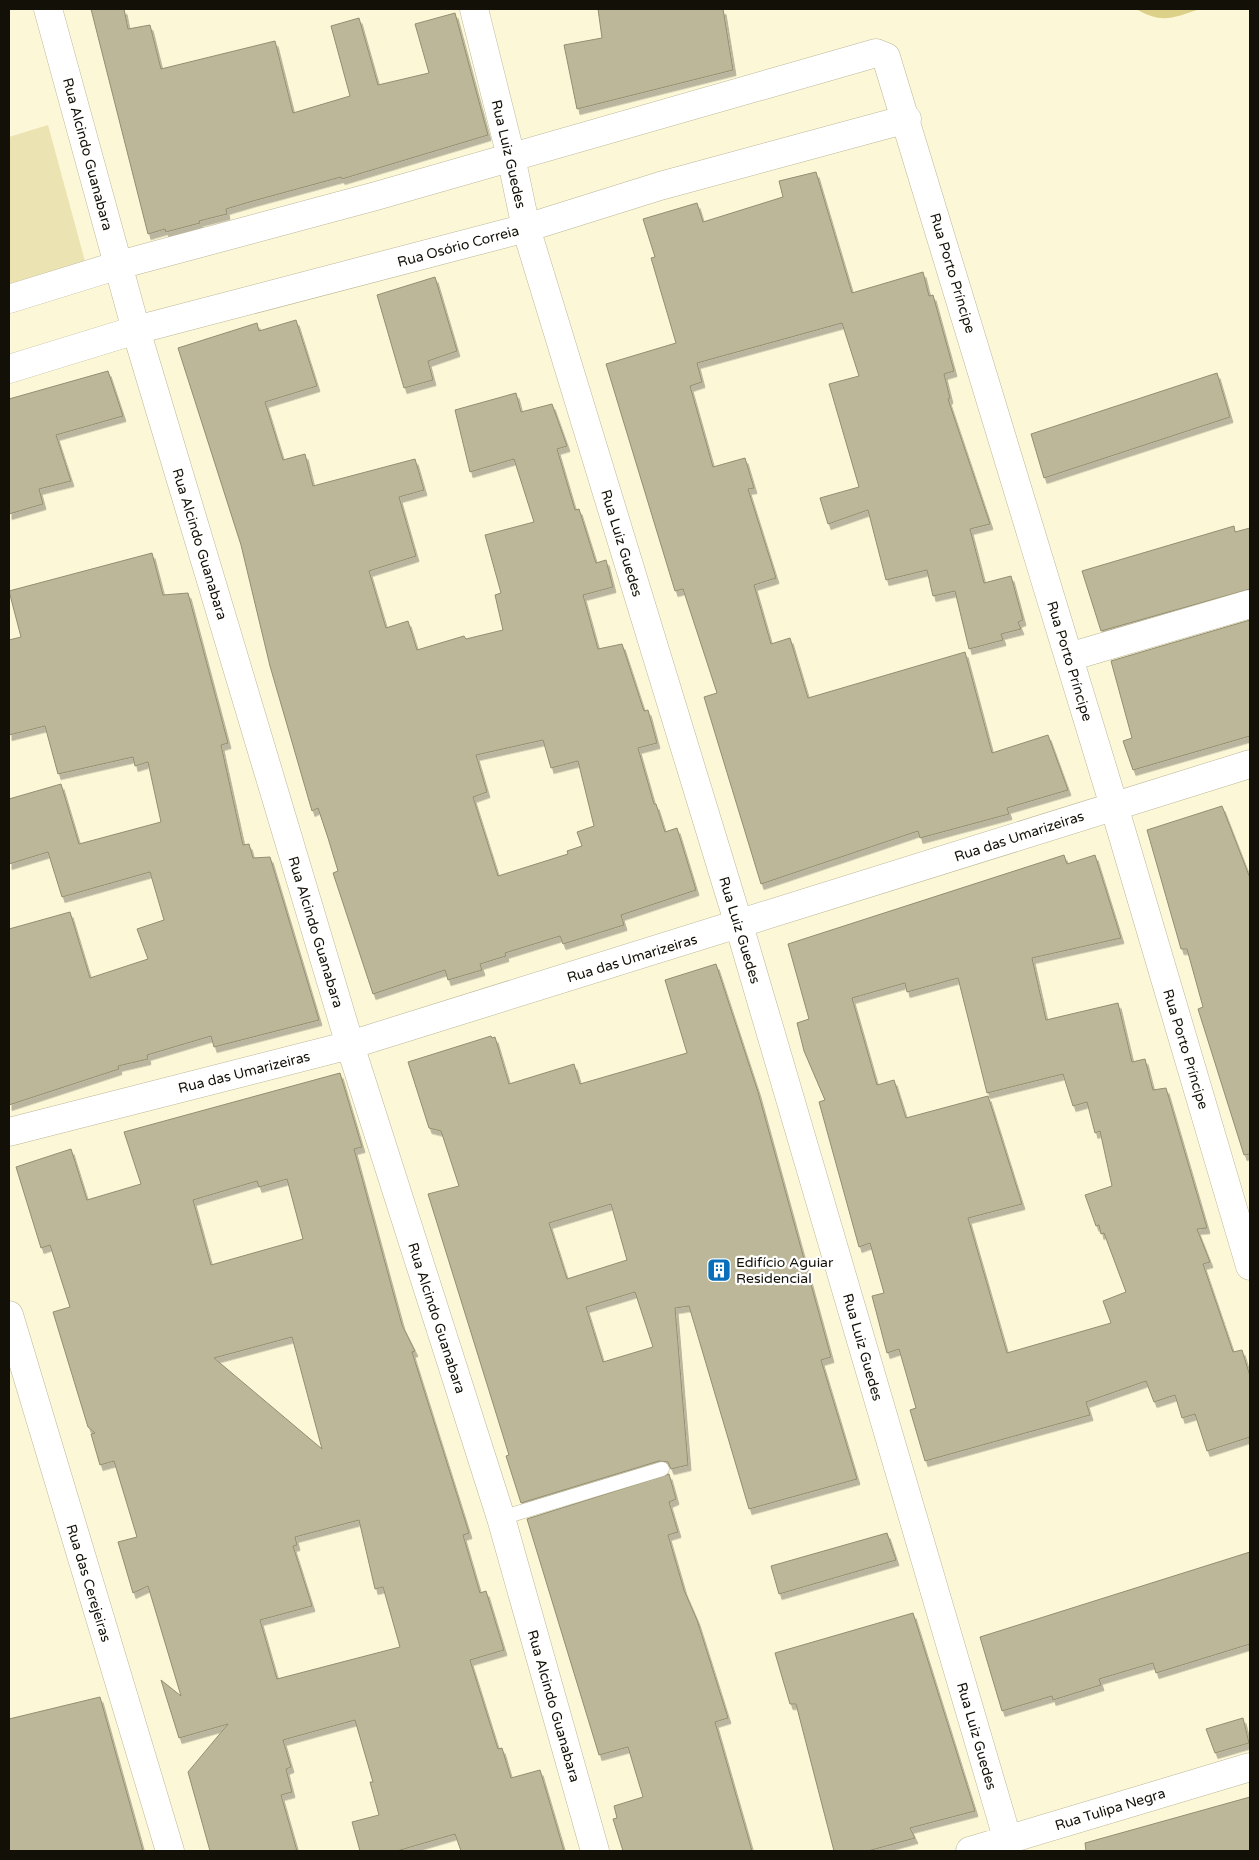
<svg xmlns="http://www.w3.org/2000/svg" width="1259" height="1860" font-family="'Varela Round',sans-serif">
<defs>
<filter id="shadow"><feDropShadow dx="3" dy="5.5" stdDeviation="0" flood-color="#0004"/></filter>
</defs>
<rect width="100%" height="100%" fill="#fcf7d7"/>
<path fill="#ebe3b2" d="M 48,125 L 86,265 L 9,287 L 9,137 Z"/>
<path fill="#ddd089" d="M 1136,9 L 1200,9 C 1173,18 1162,24 1136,9 Z"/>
<path fill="#bdb799" stroke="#938e71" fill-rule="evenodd" filter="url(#shadow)" d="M 91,9 L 124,9 L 128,29 L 150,25 L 161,69 L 275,41 L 293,113 L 350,96 L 331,26 L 359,18 L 378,85 L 429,73 L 415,24 L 455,13 L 488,135 L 342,179 L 341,177 L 253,201 L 226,209 L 227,214 L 199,221 L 200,223 L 166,232 L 165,229 L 148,234 Z
M 598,9 L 723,9 L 733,70 L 577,109 L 564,45 L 602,38 Z
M 816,172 L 852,293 L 923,272 L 929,296 L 933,295 L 954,371 L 944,374 L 950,398 L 948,399 L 990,524 L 970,529 L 984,583 L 1011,576 L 1023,620 L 1018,622 L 1021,629 L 1001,634 L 1003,640 L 969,649 L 955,591 L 933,596 L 927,570 L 886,580 L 868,510 L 828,524 L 820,498 L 859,487 L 829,384 L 859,376 L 842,323 L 697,363 L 702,382 L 690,386 L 713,467 L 745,458 L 754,488 L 748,489 L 776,578 L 754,585 L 771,644 L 790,638 L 808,698 L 965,652 L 992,753 L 1048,735 L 1068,790 L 1007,808 L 1009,814 L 920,838 L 918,831 L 761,884 L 704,697 L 717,693 L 683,589 L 675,591 L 606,364 L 676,343 L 651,258 L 655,257 L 643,219 L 697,203 L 703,222 L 783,197 L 779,181 Z
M 435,277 L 457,351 L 428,361 L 433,380 L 404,388 L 377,295 Z
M 296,320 L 317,386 L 265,402 L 283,460 L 305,454 L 313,486 L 415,459 L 424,490 L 399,497 L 416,556 L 369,571 L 386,628 L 408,621 L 417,650 L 464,636 L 466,639 L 503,630 L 495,595 L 501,593 L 485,535 L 534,522 L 514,459 L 470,472 L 455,410 L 516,393 L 521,412 L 552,404 L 567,446 L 557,449 L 575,510 L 579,509 L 596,563 L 606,560 L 613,587 L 583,595 L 598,649 L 622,644 L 644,711 L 648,710 L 657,743 L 638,748 L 654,804 L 656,804 L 665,832 L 677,828 L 696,890 L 621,915 L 624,925 L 563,944 L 560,936 L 505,953 L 506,956 L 480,964 L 482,970 L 448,980 L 445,970 L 373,994 L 333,873 L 338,871 L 328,838 L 318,808 L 312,811 L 270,666 L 241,545 L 178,348 L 257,323 L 259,331 ZM 543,740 L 551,768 L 578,761 L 594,826 L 577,832 L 582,846 L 567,851 L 568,854 L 498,876 L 473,797 L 487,792 L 476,755 Z
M 108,371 L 123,416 L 56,435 L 71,481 L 39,489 L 43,504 L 9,514 L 9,399 Z
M 1217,373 L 1230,417 L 1044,478 L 1031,434 Z
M 1234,526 L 1235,532 L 1250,528 L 1250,589 L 1101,631 L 1082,571 Z
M 152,553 L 163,595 L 188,593 L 228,743 L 221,745 L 243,845 L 249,844 L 253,858 L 270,857 L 319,1020 L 214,1047 L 211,1036 L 147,1055 L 148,1059 L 118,1066 L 119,1069 L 9,1105 L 9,929 L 70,912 L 90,978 L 148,959 L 137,929 L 164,920 L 150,872 L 62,897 L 48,852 L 9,864 L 9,799 L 61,784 L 79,844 L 161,822 L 148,762 L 135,766 L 133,757 L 58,774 L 45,726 L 9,735 L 9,640 L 21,637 L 9,591 Z
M 1250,620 L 1250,736 L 1133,770 L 1123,741 L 1132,738 L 1111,661 Z
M 1222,806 L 1250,878 L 1250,1154 L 1244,1155 L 1198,1009 L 1203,1007 L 1187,949 L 1181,949 L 1147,830 Z
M 1064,855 L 1067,864 L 1095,855 L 1121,938 L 1032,958 L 1046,1020 L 1118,1003 L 1132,1062 L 1145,1059 L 1153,1090 L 1166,1088 L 1207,1228 L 1197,1229 L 1210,1262 L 1203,1264 L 1233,1352 L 1242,1350 L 1250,1376 L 1250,1437 L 1207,1451 L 1195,1414 L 1182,1418 L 1175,1395 L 1154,1402 L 1146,1381 L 1086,1402 L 1090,1415 L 925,1461 L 910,1410 L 916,1408 L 899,1349 L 887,1353 L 872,1296 L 884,1293 L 870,1243 L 859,1247 L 819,1102 L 825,1100 L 804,1051 L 797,1023 L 809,1019 L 788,944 ZM 958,978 L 987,1093 L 1063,1074 L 1073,1106 L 1087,1102 L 1095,1133 L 1100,1131 L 1112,1186 L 1085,1195 L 1096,1226 L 1099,1225 L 1101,1234 L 1104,1233 L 1126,1292 L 1103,1301 L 1111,1323 L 1007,1353 L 968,1218 L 1022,1204 L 988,1096 L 906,1118 L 894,1080 L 877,1085 L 852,998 L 905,983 L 907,992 Z
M 716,964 L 758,1092 L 831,1357 L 821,1360 L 857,1479 L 749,1509 L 689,1306 L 675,1308 L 688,1465 L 671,1469 L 668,1462 L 659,1461 L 521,1503 L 506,1456 L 509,1455 L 428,1194 L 459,1186 L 441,1131 L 429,1128 L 408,1062 L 491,1036 L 492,1038 L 495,1037 L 509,1084 L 574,1064 L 580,1084 L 687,1053 L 665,980 ZM 611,1204 L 627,1260 L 567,1279 L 549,1223 ZM 635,1292 L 653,1347 L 603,1362 L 586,1307 Z
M 340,1073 L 362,1147 L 354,1149 L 402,1325 L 415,1351 L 412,1352 L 469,1533 L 463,1535 L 480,1593 L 486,1591 L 504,1650 L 470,1660 L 498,1749 L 502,1748 L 511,1778 L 540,1770 L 564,1851 L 461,1851 L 455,1834 L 397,1851 L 360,1851 L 352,1822 L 379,1815 L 370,1782 L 373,1782 L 355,1720 L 283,1740 L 291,1767 L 286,1769 L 292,1792 L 281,1795 L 297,1851 L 210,1851 L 188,1772 L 228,1724 L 179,1738 L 161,1680 L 181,1696 L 148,1586 L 133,1593 L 118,1542 L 137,1537 L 114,1461 L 100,1465 L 91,1434 L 95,1433 L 88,1427 L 53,1312 L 70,1307 L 50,1245 L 41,1248 L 16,1167 L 71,1149 L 87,1200 L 141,1184 L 124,1132 ZM 287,1179 L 303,1239 L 211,1265 L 193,1200 L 257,1181 L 259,1187 ZM 292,1337 L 322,1449 L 214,1358 ZM 359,1520 L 375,1589 L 383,1587 L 400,1647 L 277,1679 L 260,1620 L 312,1606 L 293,1546 L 297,1545 L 295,1537 Z
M 669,1474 L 676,1499 L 669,1502 L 678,1532 L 668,1535 L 684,1590 L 697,1620 L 728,1718 L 715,1722 L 752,1851 L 623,1851 L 613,1819 L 617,1818 L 614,1806 L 643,1797 L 628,1747 L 599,1755 L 527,1519 Z
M 887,1533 L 896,1560 L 779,1594 L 771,1566 Z
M 1250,1552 L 1250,1644 L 1156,1673 L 1153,1663 L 1099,1679 L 1101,1685 L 1053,1700 L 1052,1696 L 1002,1711 L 980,1637 Z
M 913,1613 L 975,1811 L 910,1828 L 915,1838 L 868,1851 L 834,1851 L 796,1704 L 790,1704 L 775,1653 Z
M 100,1697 L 143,1851 L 9,1851 L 9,1719 Z
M 1243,1718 L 1249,1743 L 1215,1753 L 1206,1729 Z
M 1250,1797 L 1250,1851 L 1086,1851 L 1085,1843 Z"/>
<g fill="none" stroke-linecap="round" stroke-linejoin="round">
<g stroke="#bcb799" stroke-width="15">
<path id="lane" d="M 501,1518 L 662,1469"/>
</g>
<g stroke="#bcb799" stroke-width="29">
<path id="street" d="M 48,9 L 136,330 L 350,1045 L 501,1518 L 595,1851
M 474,9 L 511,157 L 526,228 L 739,925 L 1003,1824 L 1007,1851
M 9,299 L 119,265 L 376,196 L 876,53 L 886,57 L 1114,806 L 1250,1266
M 9,369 L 136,330 L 526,228 L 660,186 L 907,119
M 1069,657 L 1250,604
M 9,1132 L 350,1045 L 1250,764
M 9,1315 L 170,1851
M 970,1851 L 1250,1767"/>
</g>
<use href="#lane" stroke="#fff" stroke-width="14"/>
<use href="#street" stroke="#fff" stroke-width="28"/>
</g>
<defs>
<g id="building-square" transform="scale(1.25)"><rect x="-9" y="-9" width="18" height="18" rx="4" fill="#096fbb" stroke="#fff"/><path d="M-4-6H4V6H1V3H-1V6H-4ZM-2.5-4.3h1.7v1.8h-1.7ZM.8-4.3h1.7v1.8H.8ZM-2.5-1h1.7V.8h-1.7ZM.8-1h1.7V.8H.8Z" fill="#fff"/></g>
</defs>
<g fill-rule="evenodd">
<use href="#building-square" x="719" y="1270"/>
</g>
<g text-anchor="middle" stroke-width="4.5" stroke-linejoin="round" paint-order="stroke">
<g font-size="14" fill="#131107" stroke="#fff">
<text transform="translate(88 154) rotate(75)" y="5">Rua Alcindo Guanabara</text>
<text transform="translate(509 154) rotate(77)" y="5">Rua Luiz Guedes</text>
<text transform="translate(458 246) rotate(-15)" y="5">Rua Osório Correia</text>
<text transform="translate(953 273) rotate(73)" y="5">Rua Porto Príncipe</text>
<text transform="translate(622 543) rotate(73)" y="5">Rua Luiz Guedes</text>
<text transform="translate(200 544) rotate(73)" y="5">Rua Alcindo Guanabara</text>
<text transform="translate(1070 661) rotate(73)" y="5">Rua Porto Príncipe</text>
<text transform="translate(1019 836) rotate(-18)" y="5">Rua das Umarizeiras</text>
<text transform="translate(740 930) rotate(73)" y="5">Rua Luiz Guedes</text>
<text transform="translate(316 932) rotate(73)" y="5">Rua Alcindo Guanabara</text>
<text transform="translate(632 958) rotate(-17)" y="5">Rua das Umarizeiras</text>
<text transform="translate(1186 1049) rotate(73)" y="5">Rua Porto Príncipe</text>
<text transform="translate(244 1072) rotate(-14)" y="5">Rua das Umarizeiras</text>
<text transform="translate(437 1318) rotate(72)" y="5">Rua Alcindo Guanabara</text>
<text transform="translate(863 1347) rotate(74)" y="5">Rua Luiz Guedes</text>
<text transform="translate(89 1583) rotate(73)" y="5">Rua das Cerejeiras</text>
<text transform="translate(554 1706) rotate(74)" y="5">Rua Alcindo Guanabara</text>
<text transform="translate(977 1736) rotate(74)" y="5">Rua Luiz Guedes</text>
<text transform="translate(1110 1809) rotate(-17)" y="5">Rua Tulipa Negra</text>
</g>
<g font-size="14" fill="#131107" stroke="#fff" text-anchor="start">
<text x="736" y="1267">Edifício Aguiar<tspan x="736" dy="16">Residencial</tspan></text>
</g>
</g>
<rect width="1259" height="1860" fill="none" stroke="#131107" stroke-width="20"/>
</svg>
